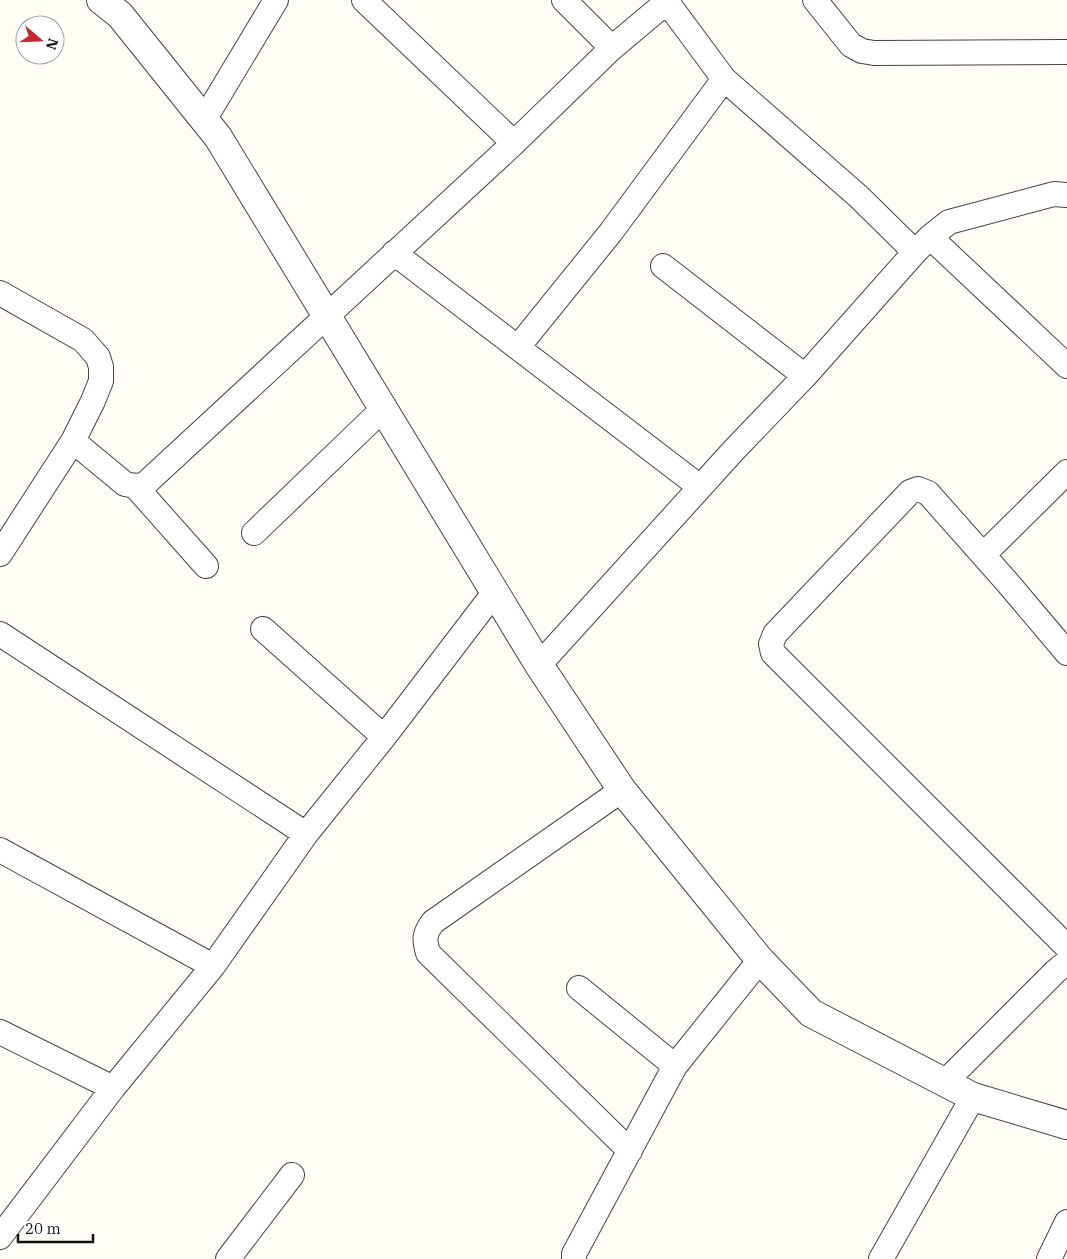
<svg xmlns="http://www.w3.org/2000/svg" width="1067" height="1259" font-family="'IBM Plex Serif',serif">
<rect width="100%" height="100%" fill="#fffdf5"/>
<g fill="none" stroke-linecap="round" stroke-linejoin="round">
<g stroke="#444" stroke-width="26">
<path id="minor" d="M 364,0 L 514,143
M 564,0 L 612,48
M 815,0 L 851,45 L 862,51 L 874,53 L 1067,52
M 667,2 L 724,79 L 858,196 L 915,252
M 204,120 L 276,0
M 930,237 L 1067,366
M 394,253 L 700,487
M 663,266 L 805,376
M 0,293 L 83,340 L 98,357 L 101,367 L 101,381 L 93,401 L 73,441 L 0,554
M 518,347 L 611,232 L 724,79
M 73,441 L 125,484 L 135,486 L 144,485 L 514,143 L 612,48 L 669,0
M 135,486 L 206,566
M 254,533 L 383,409
M 983,555 L 1067,472
M 263,629 L 384,737
M 0,634 L 306,834
M 1067,653 L 1007,582 L 928,493 L 918,489 L 910,492 L 775,634 L 771,644 L 773,653 L 1067,947
M 539,665 L 734,450 L 805,376 L 915,252 L 930,237 L 949,222 L 1054,194 L 1067,195
M 622,790 L 433,922 C 424,934 424,939 428,953 L 630,1151
M 0,850 L 213,966
M 579,988 L 675,1066
M 0,1032 L 113,1088
M 945,1082 L 1056,971 L 1067,962
M 0,1237 L 113,1088 L 213,966 L 306,834 L 384,737 L 494,593
M 228,1259 L 292,1175
M 574,1259 L 574,1254 L 675,1066 L 760,960
M 881,1259 L 973,1097
M 1049,1259 L 1067,1222"/>
</g>
<g stroke="#444" stroke-width="30">
<path id="tertiary" d="M 101,0 L 120,15 L 218,137 L 539,665 L 622,790 L 760,960 L 811,1013 L 973,1097 L 1067,1125"/>
</g>
<use href="#minor" stroke="#fff" stroke-width="24"/>
<use href="#tertiary" stroke="#fff" stroke-width="28"/>
</g>
<g transform="translate(40 40) rotate(109)"><circle r="24" fill="#ffffff" stroke="#a0a0a0"/>
<path d="M0-4L9 19L0 12L-9 19Z" fill="#c4262e"/>
<text y="-8" font-size="14" font-weight="bold" text-anchor="middle" fill="#111111">N</text>
</g>
<path d="M18 1234v8h75v-8" fill="none" stroke="#111111" stroke-width="2.5"/>
<text x="25" y="1234" font-size="15" fill="#111111" stroke="#ffffff" stroke-width="4" paint-order="stroke">20 m</text>
</svg>
